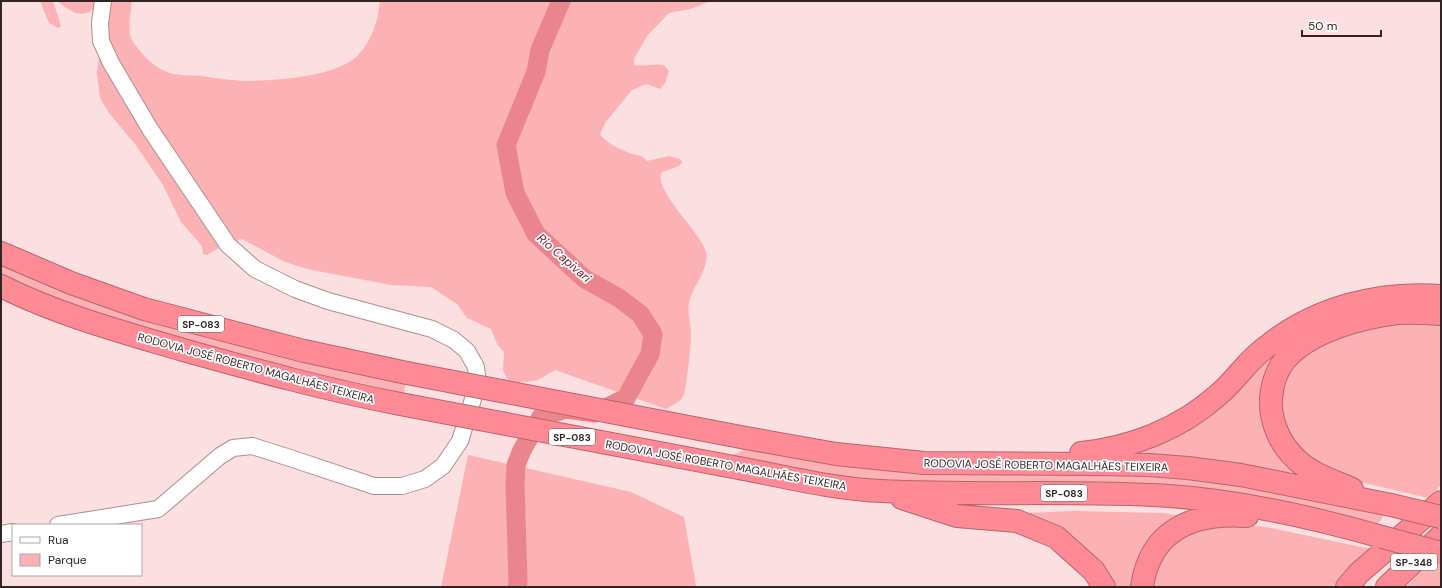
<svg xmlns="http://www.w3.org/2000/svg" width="1442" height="588" font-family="'DM Sans',sans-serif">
<rect width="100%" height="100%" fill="#fcdfe1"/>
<path fill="#fcb1b5" d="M 40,1 L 53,1 L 61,26 L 58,28 L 49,23 Z
M 57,1 L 101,1 C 85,21 75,15 57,1 Z
M 108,1 L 132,1 C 131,10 127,33 132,40 C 140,53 155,69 170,73 C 180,76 191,75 201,76 C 215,78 229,80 243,81 C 272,81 333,77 355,58 C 371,44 378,21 380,1 L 711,1 L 690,9 L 669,13 L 647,36 L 634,59 L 634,65 C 644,67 654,63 664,65 L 669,71 L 665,83 L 660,89 L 646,84 L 632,90 L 605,123 L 600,134 C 606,143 618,148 627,152 C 636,156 640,153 647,161 L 669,156 L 680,159 L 682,162 L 679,166 L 662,172 C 652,190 701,232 706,252 C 710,268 691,289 689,303 C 687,314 691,323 691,333 C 692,340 686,389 684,394 C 681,402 673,405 666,409 L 555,370 L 538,380 L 511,384 L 503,371 L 504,352 L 497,344 L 491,329 L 467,318 L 457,304 L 431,287 L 391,285 L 307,269 L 285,262 L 242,239 L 226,244 L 207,255 L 203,254 L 202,246 L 181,222 L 163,185 L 135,144 L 109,113 L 100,98 L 97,73 L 101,42 Z
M 1,260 L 406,382 L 403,396 L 182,343 L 1,279 Z
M 1361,314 L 1267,385 L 1300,474 L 1190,457 L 1127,453 L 1262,356 Z
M 1408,320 L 1441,322 L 1441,485 L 1428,498 L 1360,482 L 1307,459 L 1284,426 L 1279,399 L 1286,373 L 1321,340 Z
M 749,448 L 1003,470 L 1219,478 L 1384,515 L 1378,524 L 1311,509 L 853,480 L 728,457 Z
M 468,455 L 631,492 L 684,517 L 696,585 L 694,587 L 441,587 Z
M 1074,511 L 1163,513 L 1182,516 L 1135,587 L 1112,587 L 1026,521 L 1027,513 Z
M 1231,524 L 1267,527 L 1371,549 L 1334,587 L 1149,587 L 1168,545 L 1193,530 Z
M 1441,552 L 1441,587 L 1406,587 Z"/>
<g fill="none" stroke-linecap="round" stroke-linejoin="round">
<path stroke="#ea848d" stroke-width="19" d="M 517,587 L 518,581 L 515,486 L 516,465 L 522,450 L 541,417 L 566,409 L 595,413 L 626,398 L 650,354 L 653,334 L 640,314 L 619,298 L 585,279 L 536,234 L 515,193 L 506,145 L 536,72 L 540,50 L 561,1"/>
<g stroke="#ae8d8f" stroke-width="18">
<path id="minor" d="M 58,525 L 158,509 L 220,456 L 233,448 L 252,446 L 290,458 L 374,486 L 402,486 L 425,479 L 443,466 L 460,441 L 478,383 L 476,367 L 467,351 L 454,340 L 432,329 L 328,301 L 295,289 L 255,269 L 228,245 L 150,129 L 111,63 L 101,41 L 100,23 L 103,1
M 1,534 L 13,532"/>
</g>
<g stroke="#b6666e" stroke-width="24">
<path id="highway" d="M 1,253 L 71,283 L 144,309 L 304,351 L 407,373
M 1,286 C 59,315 122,332 183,350 C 255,370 327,390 400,404
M 746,438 L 836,454 L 924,463 L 1097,464 L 1149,465 L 1188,468 L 1241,475 L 1391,505
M 1081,453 C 1131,448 1180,429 1218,395 C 1235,381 1247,361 1265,348 C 1314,308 1378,291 1441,296
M 744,469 C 790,478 835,489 881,491 C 977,496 1073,490 1169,496 C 1242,501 1312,517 1382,537
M 1352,489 C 1334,481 1311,474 1296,459 C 1280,444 1270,422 1271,399 C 1272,385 1276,371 1285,360 C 1309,331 1363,317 1398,313 C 1412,312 1427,313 1441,314
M 902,498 L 957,516 L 1017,521 L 1056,537 L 1094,571 L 1104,587
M 1142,587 C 1150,529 1194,512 1247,516
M 1347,587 L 1359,573 L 1441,502
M 1387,587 L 1441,536"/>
</g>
<use href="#minor" stroke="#fff" stroke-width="16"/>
<use href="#highway" stroke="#fe8a95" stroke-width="22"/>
<g stroke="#b6666e" stroke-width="24" stroke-linecap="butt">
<path id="highway-bridge" d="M 407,373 L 746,438
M 400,404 L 744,469
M 1391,505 L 1441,517
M 1382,537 L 1441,553"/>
</g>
<use href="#highway-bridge" stroke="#fe8a95" stroke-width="22"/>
</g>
<g text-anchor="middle" stroke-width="3.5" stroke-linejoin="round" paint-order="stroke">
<g fill="#fff" stroke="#6f6666" stroke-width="1">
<rect x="178" y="316" width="46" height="16" rx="3"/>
<rect x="549" y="429" width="46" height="16" rx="3"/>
<rect x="1041" y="485" width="46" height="16" rx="3"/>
<rect x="1391" y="554" width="46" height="16" rx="3"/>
</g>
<g font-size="10" font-weight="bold" fill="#312425">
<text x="201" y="328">SP-083</text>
<text x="572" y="441">SP-083</text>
<text x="1064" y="497">SP-083</text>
<text x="1414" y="566">SP-348</text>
</g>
<g font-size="11" fill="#312425" stroke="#fff">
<text transform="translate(256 368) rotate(15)" y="4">RODOVIA JOSÉ ROBERTO MAGALHÃES TEIXEIRA</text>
<text transform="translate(726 465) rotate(10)" y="4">RODOVIA JOSÉ ROBERTO MAGALHÃES TEIXEIRA</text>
<text transform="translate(1046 465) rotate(1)" y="4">RODOVIA JOSÉ ROBERTO MAGALHÃES TEIXEIRA</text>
</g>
<g font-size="12" font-style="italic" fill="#761b2c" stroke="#fff">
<text transform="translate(564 258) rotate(41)" y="4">Rio Capivari</text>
</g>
</g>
<rect width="1442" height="588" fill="none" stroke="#312425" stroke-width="4"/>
<rect x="12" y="524" width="130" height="52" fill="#ffffff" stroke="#ada7a8"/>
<rect x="20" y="537" width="20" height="6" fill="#ffffff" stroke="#ada7a8"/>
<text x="48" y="544" font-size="12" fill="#312425">Rua</text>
<rect x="20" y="554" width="20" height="12" fill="#fcb1b5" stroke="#ada7a8"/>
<text x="48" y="564" font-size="12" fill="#312425">Parque</text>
<path d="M1302 30v6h79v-6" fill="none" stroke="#312425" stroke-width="2"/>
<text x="1308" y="30" font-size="12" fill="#312425" stroke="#ffffff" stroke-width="3" paint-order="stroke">50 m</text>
</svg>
